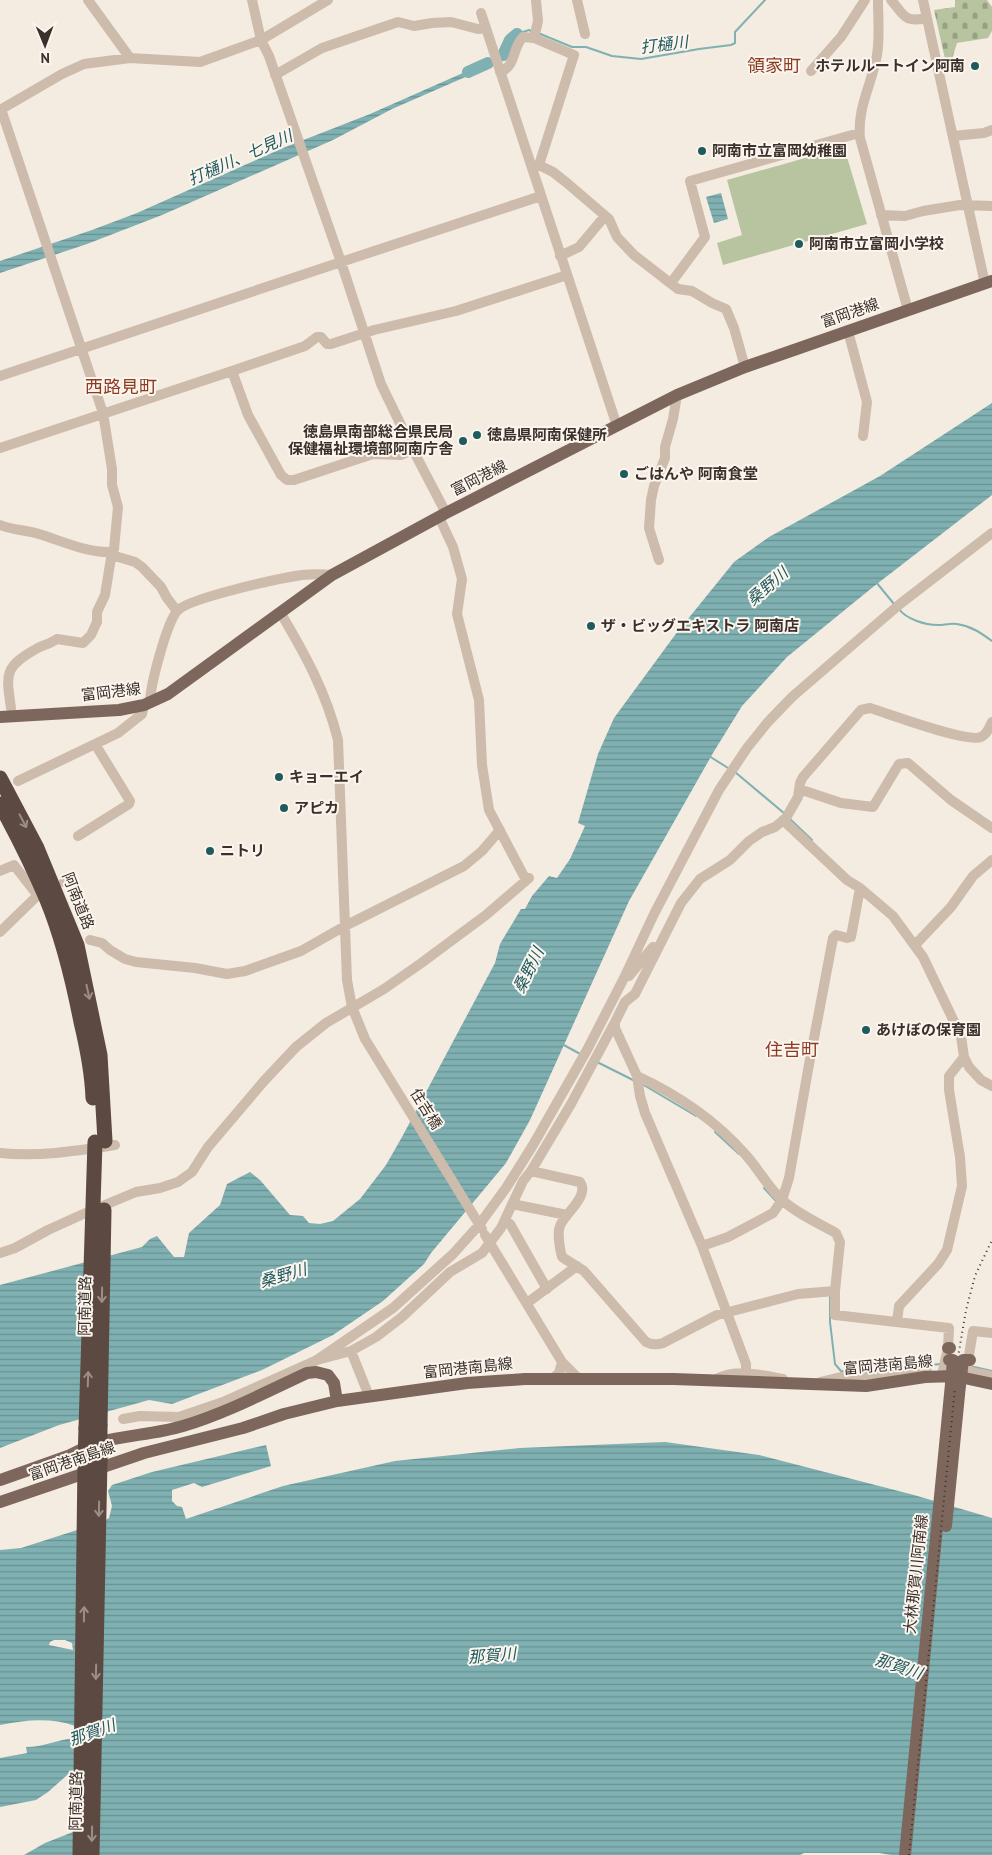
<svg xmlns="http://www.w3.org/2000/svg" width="992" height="1855" font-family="'PT Sans','Noto Sans JP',sans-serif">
<defs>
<pattern id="cemetery-stones" width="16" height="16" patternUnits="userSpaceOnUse" patternTransform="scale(1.25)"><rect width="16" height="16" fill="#b8c4a0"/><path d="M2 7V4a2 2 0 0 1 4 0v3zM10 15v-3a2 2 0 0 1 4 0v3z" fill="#97a083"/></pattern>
<pattern id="water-rules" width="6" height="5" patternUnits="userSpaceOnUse" patternTransform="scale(1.25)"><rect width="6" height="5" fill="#7fb0b2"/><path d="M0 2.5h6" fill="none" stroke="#699091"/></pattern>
</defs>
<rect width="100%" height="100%" fill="#f4ebe1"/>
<path fill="url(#cemetery-stones)" d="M 955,0 L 987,0 L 992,7 L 992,31 L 988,38 L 957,43 L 952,59 L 945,59 L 934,10 L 955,7 Z"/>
<path fill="#b8c4a0" d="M 844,147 L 867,224 L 723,265 L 717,243 L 742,235 L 727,180 Z"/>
<path fill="url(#water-rules)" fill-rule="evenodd" d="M 481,65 L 485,66 L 486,68 L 392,109 L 333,140 L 162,215 L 87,244 L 0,273 L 0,261 L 92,230 L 137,213 L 283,148 L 370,114 Z
M 721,193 L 728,219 L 714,223 L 706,197 Z
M 992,403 L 992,495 L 873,587 L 787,657 L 742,706 L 713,753 L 629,901 L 530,1120 L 506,1163 L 431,1253 L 424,1264 L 383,1301 L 333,1335 L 262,1370 L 172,1404 L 149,1400 L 59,1425 L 0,1448 L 0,1285 L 142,1247 L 150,1239 L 157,1236 L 174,1257 L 184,1257 L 189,1233 L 220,1205 L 227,1184 L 250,1172 L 260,1180 L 290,1215 L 303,1216 L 309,1223 L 320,1224 L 333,1221 L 360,1199 L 386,1165 L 402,1137 L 495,963 L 500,944 L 521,909 L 525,909 L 532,896 L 549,876 L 557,878 L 570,859 L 585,826 L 578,823 L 598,754 L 614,718 L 675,635 L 734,562 L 769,537 L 880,476 Z
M 665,1442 L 759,1455 L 914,1495 L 992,1518 L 992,1855 L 891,1855 L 879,1853 L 804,1853 L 800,1855 L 24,1855 L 45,1843 L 73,1832 L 74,1769 L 48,1792 L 36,1800 L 0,1807 L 0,1758 L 27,1753 L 26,1747 C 43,1747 57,1740 74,1738 L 75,1726 C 51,1717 24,1720 0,1725 L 0,1550 L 21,1548 L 102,1522 L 109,1518 L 112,1506 L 108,1491 L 112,1485 L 152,1472 L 266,1445 L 271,1466 L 202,1487 L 194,1483 L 172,1490 L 172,1501 L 177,1506 L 182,1507 L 186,1519 L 283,1486 L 395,1461 L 520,1448 ZM 54,1640 L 65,1640 L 72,1643 L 73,1650 L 49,1645 L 50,1642 Z"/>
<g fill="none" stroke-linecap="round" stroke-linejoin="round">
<path stroke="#7fb0b2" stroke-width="2" d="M 538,33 L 572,47 L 586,47 L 612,56 L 641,59 L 699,49 L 731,45 L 735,43 L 735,32 L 765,0
M 517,34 L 529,30 L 531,31
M 876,582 L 894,604
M 899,609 C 906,619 925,625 938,625 C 944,625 950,623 957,624 C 971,626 981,633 992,641
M 709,756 L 728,768
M 735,772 L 785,814
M 790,819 L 812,840
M 562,1044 L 582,1055
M 597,1062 L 633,1080
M 642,1084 L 696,1116
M 715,1132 L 739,1154
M 764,1188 L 776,1201
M 830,1295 L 830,1322 L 835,1364 L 841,1371 L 870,1373 L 940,1364
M 970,1366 L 992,1371"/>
<path stroke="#7fb0b2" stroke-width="12" d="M 503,55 L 510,40 L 517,34
M 468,72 L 488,63"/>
<path stroke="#cdbbac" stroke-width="10" d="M 88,0 L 130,58
M 252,0 L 261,40 L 269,56 L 341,262 L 381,384 L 413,450 L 446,513
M 577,0 L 585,34
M 878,0 C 878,18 880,37 877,55 C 872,84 857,107 860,138 L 908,310
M 891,0 C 905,16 904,23 927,18
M 923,0 L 985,284
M 481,13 L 617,426
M 534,38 L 538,21 L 536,0
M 811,71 L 841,37 L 865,0
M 500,72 C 516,67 512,48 523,37 L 534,38 L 574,55 L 539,165 L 532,167
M 275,75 L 322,48 L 398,22 L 414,26 L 432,23 L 451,22 L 478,29 L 486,28
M 1,109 L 103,413 L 112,469 L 112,485 L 118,507 L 114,549 L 112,552 L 105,595 L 97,612 L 97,622 L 91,635 L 83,643 L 57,639 C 50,644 43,645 36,649 C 4,667 6,674 11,708
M 0,110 L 62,74 L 84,64 L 130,58 L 200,62 L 261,40 L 328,0
M 953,136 L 984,133 L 992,130
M 539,165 L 553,172 L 567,183 L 609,219 L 617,237 L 634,255 L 678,289 L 692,291 L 712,303 L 726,309 L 734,328 L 745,367
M 881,215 L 905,216 L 923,211 L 960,205 L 992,206
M 560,256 L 579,247 L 605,216
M 671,283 L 705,237 L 690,181 L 859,133
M 848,331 L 867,402 L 863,436
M 0,376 L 341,262 L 541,196
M 0,448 L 232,371
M 413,450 L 401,455 L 373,454 L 294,480 L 287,480 L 281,475 L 248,415 L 232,371 L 305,346 L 317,337 L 321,337 L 327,344 L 331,344 L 374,330 L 456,311 L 567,275
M 439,517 L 453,547 L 462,579 L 457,614 L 479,700 L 482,765 L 489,810 L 526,880
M 0,525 C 12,530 26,530 39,534 C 62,541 87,553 112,552 L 115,556 L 135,562 L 142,567 L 161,587 L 167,598 L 177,611
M 659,560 L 649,528 L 651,500 L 654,486 L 665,458 L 665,447 L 673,419 L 677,395
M 280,612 C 305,654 326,692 338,740 L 347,980 L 352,1007 L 365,1039 L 482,1229
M 150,703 C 150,686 166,625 177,611 C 188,598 281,578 302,575 C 312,574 322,574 332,575
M 18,781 L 118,733 L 142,714 L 144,705
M 799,792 L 805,791 L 841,803 L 873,807 L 899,764 L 908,763 L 951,800 L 992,828
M 783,820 L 847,880 L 860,888 L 893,916 L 923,957 L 961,1036 L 964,1057 L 969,1067 L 981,1080 L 992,1086
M 78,836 L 129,804 L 130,801 L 95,744
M 0,871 L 14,865 L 35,892 L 36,897
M 64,882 L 67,881
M 0,932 L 38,895
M 90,940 L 102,943 L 110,950 L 125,959 L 136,962 L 195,968 L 227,974 L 245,971 L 301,951 L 345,926 L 464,866 L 482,851 L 500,830
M 915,945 L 951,907 L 973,876 L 992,860
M 629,976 L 653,947
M 0,1153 C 39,1157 76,1151 115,1145
M 531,1171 L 580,1182 C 590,1196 565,1213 560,1226 C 557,1233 560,1250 562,1257 L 584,1271 L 646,1342 C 652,1345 657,1345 663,1343 L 717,1315 L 798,1294 L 835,1291 L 840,1242 L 836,1233 C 818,1223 796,1213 781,1199 C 767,1186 758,1168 745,1154 C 716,1121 678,1095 637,1076
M 512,1204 L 567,1215
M 505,1221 L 510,1224 L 547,1289
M 702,1246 L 728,1237 L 773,1213 L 782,1200 L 789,1178 L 808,1070 L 833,938 L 836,935 L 847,938 L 851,937 L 860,888
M 0,1253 L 15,1248 L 48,1230 L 81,1215 L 136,1192 L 160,1188 L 178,1182 L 192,1172 L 208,1147 L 264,1081 L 296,1047 L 326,1023 L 384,989 L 420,964 L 486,915 L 529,878
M 835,1291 L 835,1315 L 949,1328 L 948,1348 L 943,1370
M 522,1296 L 562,1362
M 527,1303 L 577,1266
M 897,1322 L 899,1306 L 938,1264 L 947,1250 L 962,1186 L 960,1157 L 949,1090 L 949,1076 L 964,1057
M 351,1351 L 369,1396
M 317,1360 L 393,1308 L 453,1254 L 479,1225 L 506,1188 L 533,1145 L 587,1050 L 624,978 L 654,914 L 719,790 L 747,748 L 767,723 L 792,697 L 836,659 L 900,604 L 992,533
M 967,1367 L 973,1331 L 992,1333
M 956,1370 L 967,1371 L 992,1376
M 746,1373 L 746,1364 L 702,1246 L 645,1113 L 640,1096 L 637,1076 L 615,1028 L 615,1022 L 625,1002 L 635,994 L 681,903 L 700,879 L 730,860 L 749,841 L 762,832 L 775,827 L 786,818 L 798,797 L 800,783 L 803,777 L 861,710 L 870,708 C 890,714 966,743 981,737 C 988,734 989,727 992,722
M 718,1378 C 738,1369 762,1375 783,1379
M 552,1379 L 559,1373 L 562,1362 L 579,1379
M 820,1382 L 841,1377 L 871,1379 L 927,1371
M 123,1419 L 140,1416 L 179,1417 L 223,1402 L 317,1360 L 351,1351 L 376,1337 L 402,1317 L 450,1272 L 482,1253 L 501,1228 L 523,1181 L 531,1171 L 571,1104 L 615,1022"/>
<path stroke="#7d675c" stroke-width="12" d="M 0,717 L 119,710 L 144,705 L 168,694 L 332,575 L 446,513 L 677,395 L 745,367 L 992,281
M 948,1348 L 950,1348
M 100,1442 C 127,1435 157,1434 183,1426 C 226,1413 266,1392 307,1373 L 316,1372 L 328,1375 L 334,1383 L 337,1401
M 0,1480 L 68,1456 L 86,1447
M 0,1502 L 144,1453 L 243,1428 L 284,1414 L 337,1401 L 467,1383 L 525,1379 L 674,1379 L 866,1386 L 925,1377 L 955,1376 L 992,1384
M 946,1526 L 960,1385
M 905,1855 L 951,1384"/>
<path stroke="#5c4a42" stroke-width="15" d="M 0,778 L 37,848 L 77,945 L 100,1055 L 105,1141
M 0,804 C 17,835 33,867 47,900 C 63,939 73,981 81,1022 C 87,1047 92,1072 93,1098
M 100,1460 L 100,1425
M 85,1463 L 86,1428"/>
<path stroke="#3b302b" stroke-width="2" stroke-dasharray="1 4" stroke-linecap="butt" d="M 909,1855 L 958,1357 L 966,1310 L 975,1276 L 992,1240"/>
<path stroke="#cdbbac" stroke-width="10" d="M 485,1235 L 522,1296"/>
<path stroke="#7d675c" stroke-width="12" d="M 949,1360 L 953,1360 L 951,1384
M 960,1385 L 963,1360 L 970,1360"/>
<path stroke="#5c4a42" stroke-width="15" d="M 100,1425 L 104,1210
M 86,1428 L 95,1142
M 80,1855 L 85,1463
M 92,1855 L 100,1460"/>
</g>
<defs><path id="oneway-shaft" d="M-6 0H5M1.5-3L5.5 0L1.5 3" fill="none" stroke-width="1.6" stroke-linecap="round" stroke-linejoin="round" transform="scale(1.25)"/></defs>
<g stroke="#9c8e87">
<use href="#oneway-shaft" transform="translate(23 821) rotate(62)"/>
<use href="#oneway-shaft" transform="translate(88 992) rotate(78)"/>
<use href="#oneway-shaft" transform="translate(102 1295) rotate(91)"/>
<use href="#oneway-shaft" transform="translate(88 1379) rotate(-88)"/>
<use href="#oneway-shaft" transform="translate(99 1509) rotate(91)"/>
<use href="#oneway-shaft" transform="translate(84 1614) rotate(-89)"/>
<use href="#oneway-shaft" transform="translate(96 1672) rotate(91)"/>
<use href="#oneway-shaft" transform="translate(92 1834) rotate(91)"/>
</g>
<g fill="#1f5a5e" stroke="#fbf5ee" stroke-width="2">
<circle cx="975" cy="66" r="5"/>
<circle cx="702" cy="151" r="5"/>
<circle cx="799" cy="244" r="5"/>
<circle cx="477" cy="435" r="5"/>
<circle cx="463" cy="441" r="5"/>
<circle cx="624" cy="474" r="5"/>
<circle cx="591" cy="626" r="5"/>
<circle cx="279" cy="777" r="5"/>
<circle cx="284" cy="808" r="5"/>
<circle cx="210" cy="851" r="5"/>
<circle cx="866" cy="1030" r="5"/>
</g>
<g text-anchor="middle" stroke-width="4" stroke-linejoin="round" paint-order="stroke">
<g font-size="15" font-weight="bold" fill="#3b302b" stroke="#fbf5ee" text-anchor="start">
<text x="965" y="71" text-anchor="end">ホテルルートイン阿南</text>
<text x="712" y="156">阿南市立富岡幼稚園</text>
<text x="809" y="249">阿南市立富岡小学校</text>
<text x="453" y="437" text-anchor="end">徳島県南部総合県民局<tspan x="453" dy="17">保健福祉環境部阿南庁舎</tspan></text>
<text x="487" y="440">徳島県阿南保健所</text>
<text x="634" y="479">ごはんや 阿南食堂</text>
<text x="601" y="631">ザ・ビッグエキストラ 阿南店</text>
<text x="289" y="782">キョーエイ</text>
<text x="294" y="813">アピカ</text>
<text x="220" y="856">ニトリ</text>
<text x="876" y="1035">あけぼの保育園</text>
</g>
<g font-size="15" fill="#3b302b" stroke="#fbf5ee">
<text transform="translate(850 313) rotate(-19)" y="5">富岡港線</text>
<text transform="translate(479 478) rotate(-27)" y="5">富岡港線</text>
<text transform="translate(111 692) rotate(-7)" y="5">富岡港線</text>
<text transform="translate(78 901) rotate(68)" y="5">阿南道路</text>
<text transform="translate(426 1109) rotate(58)" y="5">住吉橋</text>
<text transform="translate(85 1306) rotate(-89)" y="5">阿南道路</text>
<text transform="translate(888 1365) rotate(-5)" y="5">富岡港南島線</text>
<text transform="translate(468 1368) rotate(-6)" y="5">富岡港南島線</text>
<text transform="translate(72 1461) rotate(-19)" y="5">富岡港南島線</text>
<text transform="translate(916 1574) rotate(-84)" y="5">大林那賀川阿南線</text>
<text transform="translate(76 1801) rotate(-89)" y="5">阿南道路</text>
</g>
<g font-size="16" font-style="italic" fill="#1f5a5e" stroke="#fbf5ee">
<text transform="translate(664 44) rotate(-7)" y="6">打樋川</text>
<text transform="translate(240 157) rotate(-24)" y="6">打樋川、七見川</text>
<text transform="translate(767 586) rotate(-41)" y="6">桑野川</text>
<text transform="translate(528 970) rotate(-64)" y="6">桑野川</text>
<text transform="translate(283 1275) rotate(-16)" y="6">桑野川</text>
<text transform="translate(492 1655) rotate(-5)" y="6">那賀川</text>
<text transform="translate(899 1666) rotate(18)" y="6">那賀川</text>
<text transform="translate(92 1732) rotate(-20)" y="6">那賀川</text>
</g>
<g font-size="18" fill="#8c3b22" stroke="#fbf5ee">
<text x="774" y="72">領家町</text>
<text x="121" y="393">西路見町</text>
<text x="792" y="1056">住吉町</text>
</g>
</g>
<g transform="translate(45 45) rotate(179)" stroke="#fbf5ee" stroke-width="4" paint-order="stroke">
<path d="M0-4L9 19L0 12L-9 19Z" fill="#3b302b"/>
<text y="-8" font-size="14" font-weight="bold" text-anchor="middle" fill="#3b302b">N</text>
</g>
</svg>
